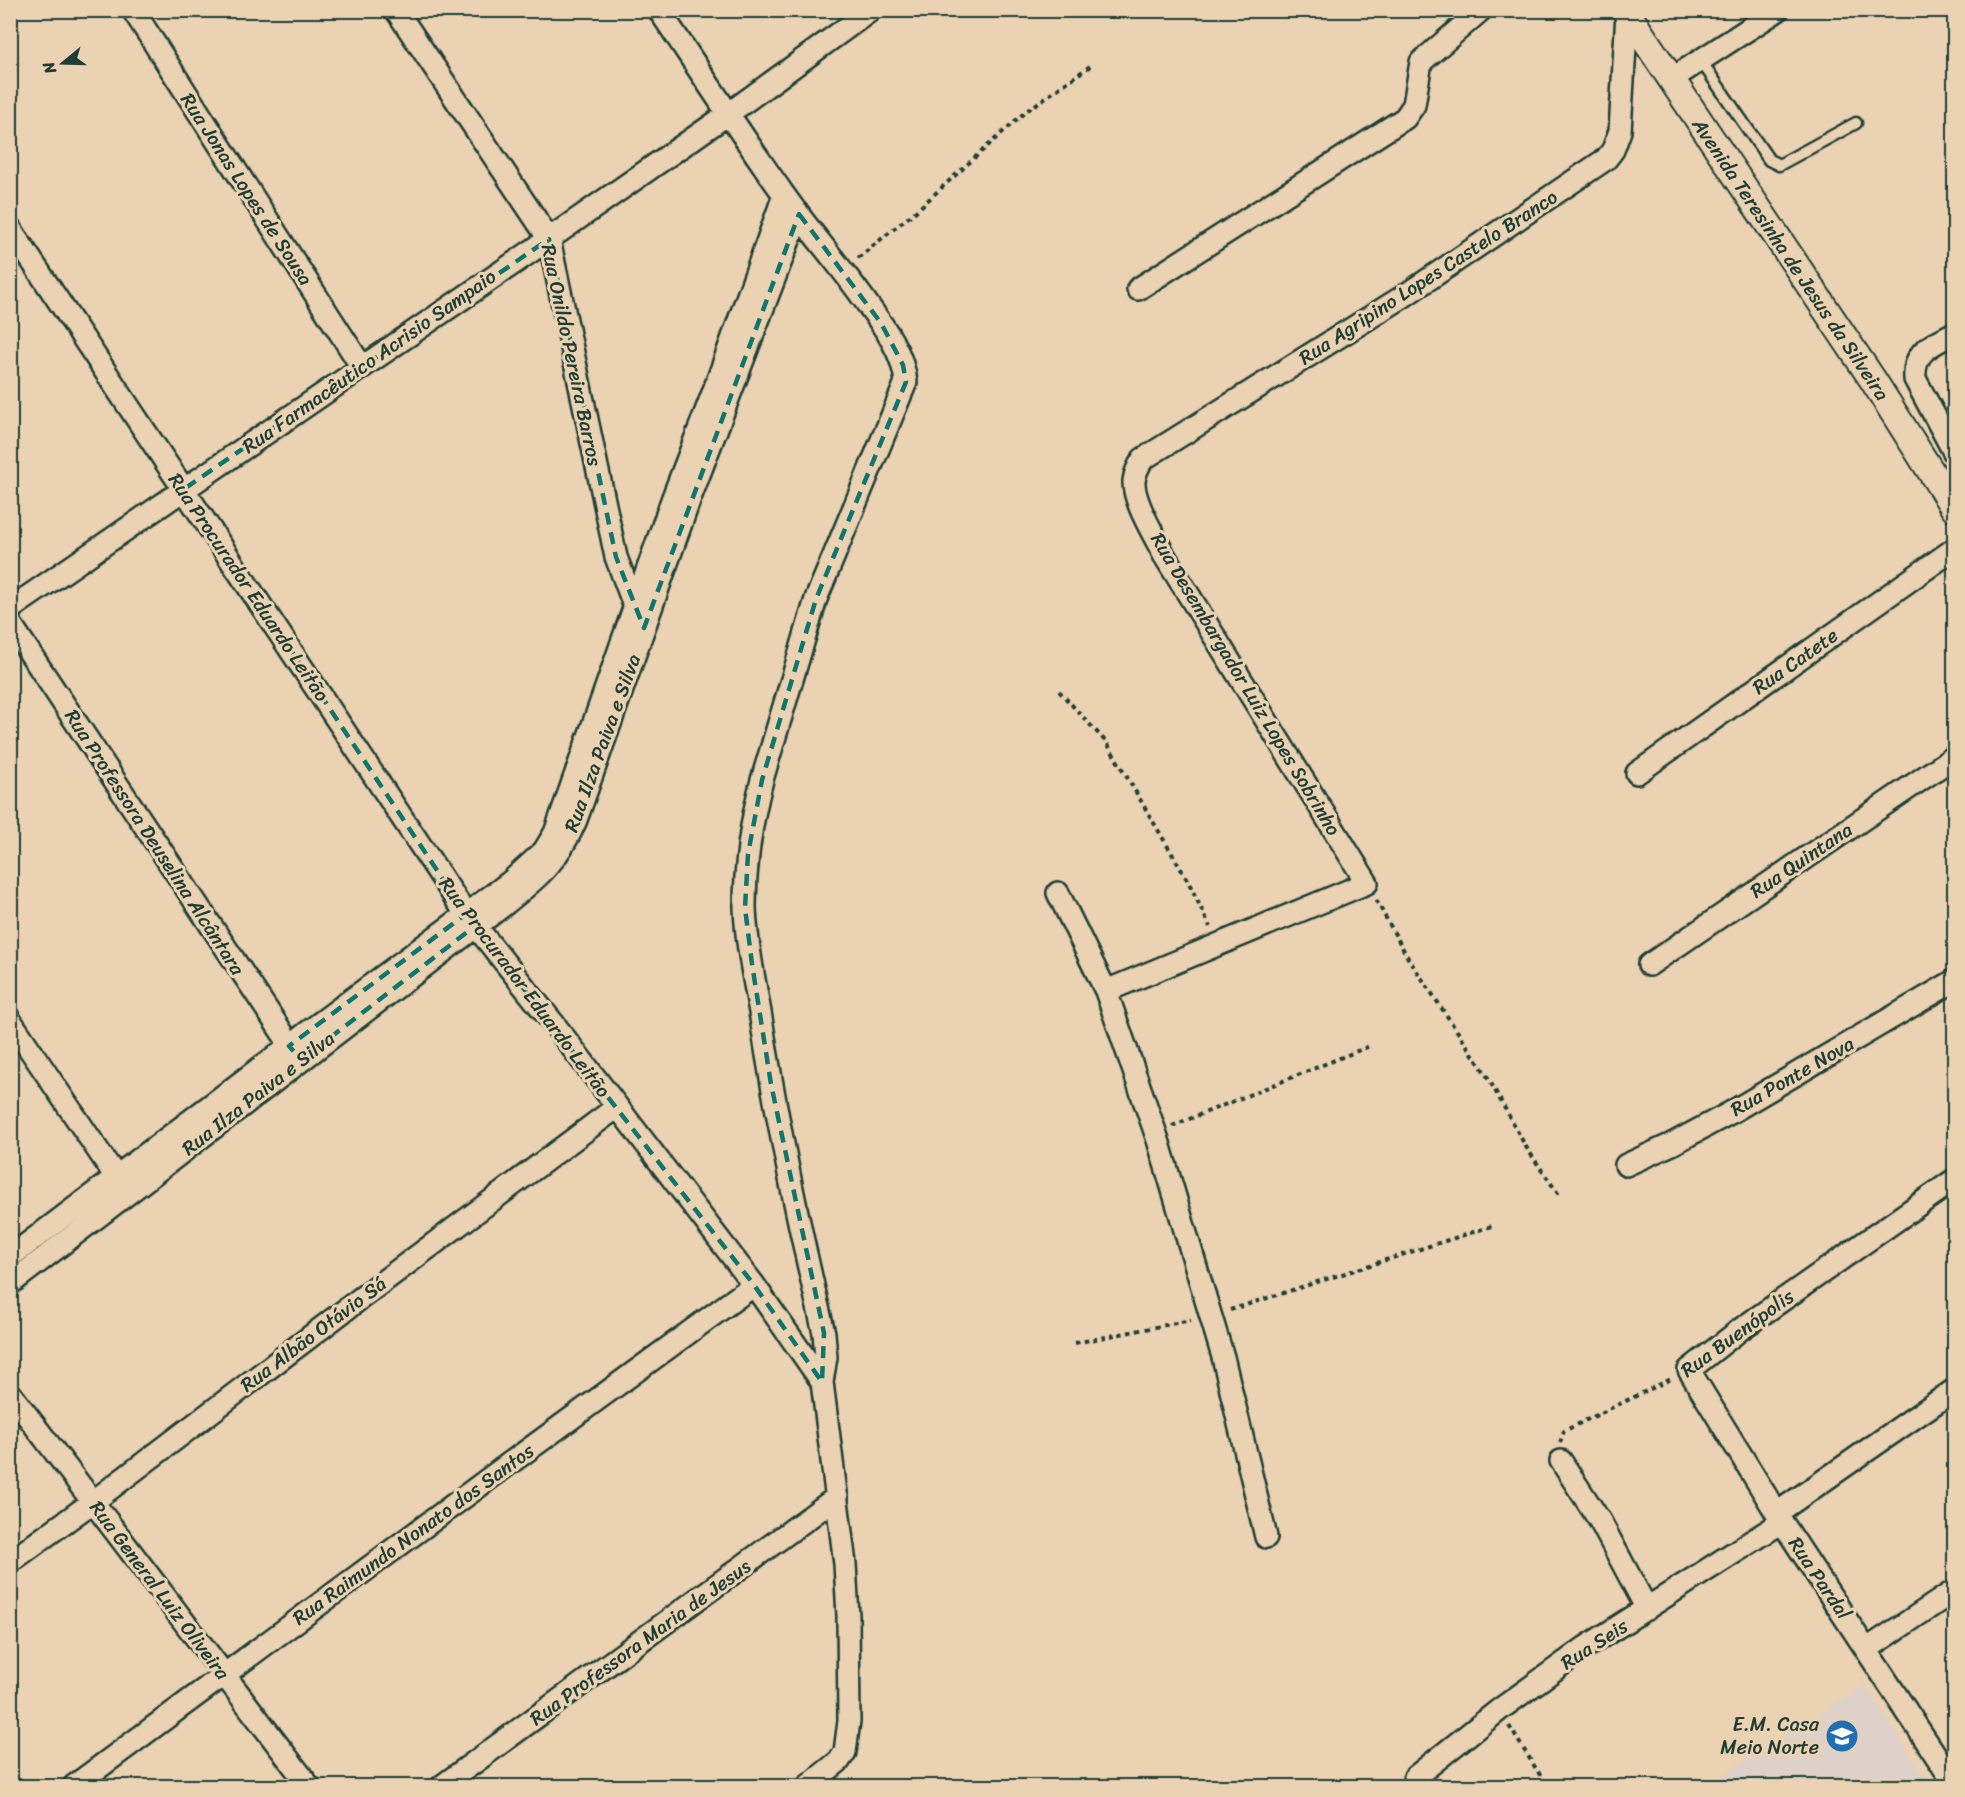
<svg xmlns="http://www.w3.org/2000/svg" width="1965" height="1797" font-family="Sriracha,sans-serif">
<rect width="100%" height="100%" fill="#ead2b2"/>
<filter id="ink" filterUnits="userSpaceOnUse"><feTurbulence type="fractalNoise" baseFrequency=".0167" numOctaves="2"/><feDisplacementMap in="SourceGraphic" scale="12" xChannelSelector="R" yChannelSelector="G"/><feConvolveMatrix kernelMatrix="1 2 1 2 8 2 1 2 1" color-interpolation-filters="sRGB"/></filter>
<g filter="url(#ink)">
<path fill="#ddd1c9" d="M 1865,1685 L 1930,1786 L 1706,1786 Z"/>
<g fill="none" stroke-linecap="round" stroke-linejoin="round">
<g stroke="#1f3d34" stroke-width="15">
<path id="service" d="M 1701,61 L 1769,160 L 1779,165 L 1856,123"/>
</g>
<g stroke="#1f3d34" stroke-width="26">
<path id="minor" d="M 133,10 L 362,367
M 396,10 L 549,239 L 616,557 L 637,613
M 659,10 C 700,71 740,133 782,192 C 809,231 841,266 868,305 C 885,328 903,353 906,382 L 816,599 L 762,780 C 751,822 745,864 745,907 C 746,945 756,987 762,1024 C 778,1128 800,1231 824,1333 L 826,1357 L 822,1382
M 1670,80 L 1778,10
M 10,228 L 466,914 L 554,1024 L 754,1285 L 822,1382 L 845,1564 L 848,1616 L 849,1721 L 845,1752 L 839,1761 L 808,1786
M 1138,289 L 1405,118 L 1414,105 L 1421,62 L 1481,10
M 1954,333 C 1932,345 1913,350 1915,379 L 1954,452
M 10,609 L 549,239 L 728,114 L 871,10
M 10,623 L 297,1055
M 1637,773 L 1954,549
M 1058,893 L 1106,991 L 1158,1140 L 1223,1357 L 1266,1537
M 1649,965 L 1954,757
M 1106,991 L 1367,883 L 1164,555 C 1155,536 1133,502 1134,481 C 1135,473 1139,465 1143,459 L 1404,296 L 1606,159 L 1613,150 L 1620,131 L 1627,13
M 10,1020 L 116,1177 L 125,1188
M 1626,1165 L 1672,1144 L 1730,1113 L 1954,981
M 1954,1180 L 1741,1329 L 1689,1370 L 1782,1522 L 1954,1783
M 10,1257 L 289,1046 L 510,882 L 544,851 L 555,833 L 672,500 L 713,393 L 784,195
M 10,1284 L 500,908 C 535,880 558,863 576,820 L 690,498 L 799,214
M 10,1393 L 309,1786
M 1561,1461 L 1600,1521 L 1647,1609
M 1777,1513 L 1954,1390
M 10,1562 L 94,1501 L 361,1298 L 617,1107
M 1867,1649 L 1954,1591
M 1415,1777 L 1499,1710 L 1586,1647 L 1782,1522
M 74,1786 L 506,1466 L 754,1285
M 442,1786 L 837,1497"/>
</g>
<g stroke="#1f3d34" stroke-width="30">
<path id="tertiary" d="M 1625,10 L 1873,380 L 1954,508"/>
</g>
<path stroke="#1f3d34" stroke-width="4" stroke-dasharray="4.5 4.5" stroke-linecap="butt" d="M 858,258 L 916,211 L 1025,112 L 1090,66
M 1059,691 L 1107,743 L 1188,881 L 1210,927
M 1376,900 L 1408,958 L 1486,1074 L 1526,1147 L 1559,1195
M 1172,1126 L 1372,1045
M 1230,1310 L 1495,1225
M 1075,1343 L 1191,1320
M 1560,1443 L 1564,1431 L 1673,1378
M 1509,1726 L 1547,1786"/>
<use href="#service" stroke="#ead2b2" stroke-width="10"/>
<use href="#minor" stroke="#ead2b2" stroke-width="21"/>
<use href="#tertiary" stroke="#ead2b2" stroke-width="26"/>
</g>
</g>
<path fill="none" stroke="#0f766e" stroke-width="4.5" stroke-dasharray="12 8" stroke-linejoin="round" d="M 799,214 L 881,323 L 903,365 L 906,382 L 816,599 L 762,780 L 748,854 L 745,908 L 752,964 L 771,1084 L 824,1333 L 822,1382 L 754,1285 L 475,926 L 301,1060 L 289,1046 L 466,914 L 184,489 L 549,239 L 616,557 L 644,628 Z"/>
<defs>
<g id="school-disc" transform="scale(1.725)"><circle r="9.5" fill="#1f6fb2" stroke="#ead2b2"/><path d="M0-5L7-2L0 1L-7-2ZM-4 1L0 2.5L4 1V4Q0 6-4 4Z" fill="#fff"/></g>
</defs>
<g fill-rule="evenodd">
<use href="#school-disc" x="1842" y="1736"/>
</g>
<g text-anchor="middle" stroke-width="6" stroke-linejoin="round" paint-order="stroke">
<g font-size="20" fill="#1f3d34" stroke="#ead2b2">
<text transform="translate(247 189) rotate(57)" y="7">Rua Jonas Lopes de Sousa</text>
<text transform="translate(1791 259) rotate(56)" y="7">Avenida Teresinha de Jesus da Silveira</text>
<text transform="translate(1428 277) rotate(-33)" y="7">Rua Agripino Lopes Castelo Branco</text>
<text transform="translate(572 355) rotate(78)" y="7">Rua Onildo Pereira Barros</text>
<text transform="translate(369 361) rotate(-35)" y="7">Rua Farmacêutico Acrisio Sampaio</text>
<text transform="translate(249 587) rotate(56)" y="7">Rua Procurador Eduardo Leitão</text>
<text transform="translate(1795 661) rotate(-35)" y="7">Rua Catete</text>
<text transform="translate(1246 684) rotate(59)" y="7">Rua Desembargador Luiz Lopes Sobrinho</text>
<text transform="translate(602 743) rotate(-70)" y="7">Rua Ilza Paiva e Silva</text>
<text transform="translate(155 842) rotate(57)" y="7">Rua Professora Deuselina Alcântara</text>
<text transform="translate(1801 860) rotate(-34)" y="7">Rua Quintana</text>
<text transform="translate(525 987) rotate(53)" y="7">Rua Procurador Eduardo Leitão</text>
<text transform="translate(1792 1076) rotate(-30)" y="7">Rua Ponte Nova</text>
<text transform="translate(258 1093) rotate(-38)" y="7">Rua Ilza Paiva e Silva</text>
<text transform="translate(1737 1333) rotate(-36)" y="7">Rua Buenópolis</text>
<text transform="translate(313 1334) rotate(-37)" y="7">Rua Albão Otávio Sá</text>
<text transform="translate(413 1534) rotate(-36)" y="7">Rua Raimundo Nonato dos Santos</text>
<text transform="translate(1820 1578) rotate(56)" y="7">Rua Pardal</text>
<text transform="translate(160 1590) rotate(53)" y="7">Rua General Luiz Oliveira</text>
<text transform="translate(640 1642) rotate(-36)" y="7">Rua Professora Maria de Jesus</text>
<text transform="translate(1594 1644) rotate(-33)" y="7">Rua Seis</text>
</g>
<g font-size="20" fill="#1f3d34" stroke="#ead2b2" text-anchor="end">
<text x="1819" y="1731">E.M. Casa<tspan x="1819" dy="23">Meio Norte</tspan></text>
</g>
</g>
<rect width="1965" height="1797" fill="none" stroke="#ead2b2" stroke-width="36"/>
<rect x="18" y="18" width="1929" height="1761" fill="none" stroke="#1f3d34" stroke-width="2" filter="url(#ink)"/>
<g transform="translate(63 63) rotate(251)" stroke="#ead2b2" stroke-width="4.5" paint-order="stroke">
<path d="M0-4.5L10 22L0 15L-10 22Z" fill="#1f3d34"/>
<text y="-9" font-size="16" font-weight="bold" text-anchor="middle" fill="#1f3d34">N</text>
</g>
</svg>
